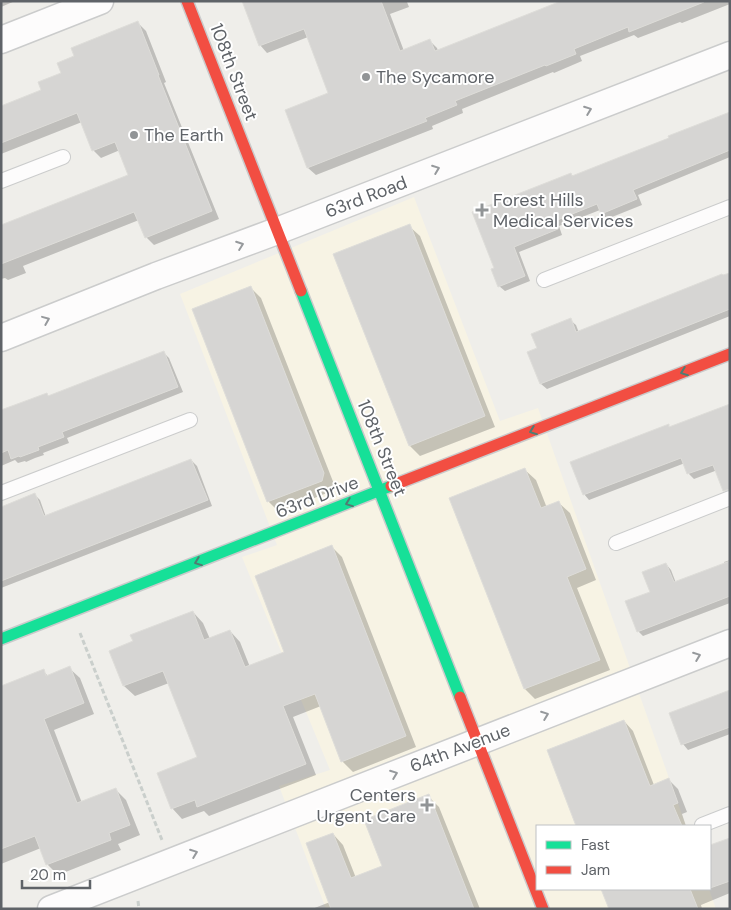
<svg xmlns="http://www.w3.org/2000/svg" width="731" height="910" font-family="'DM Sans',sans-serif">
<rect width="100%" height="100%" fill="#efeeea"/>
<path fill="#f7f3e4" d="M 414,197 L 500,421 L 538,408 L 686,826 L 537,826 L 537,889 L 709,889 L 716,909 L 326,909 L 279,786 L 330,770 L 242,557 L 277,545 L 180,294 Z"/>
<path fill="#0003" d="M 1,1 L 15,1 L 1,7 Z
M 243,1 L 408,1 L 407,2 L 409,7 L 390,14 L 404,51 L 430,41 L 437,48 L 438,51 L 563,1 L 730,1 L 730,4 L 682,23 L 680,22 L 638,38 L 634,35 L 580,56 L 582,61 L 554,73 L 553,72 L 462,109 L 463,113 L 432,126 L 433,129 L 316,175 L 308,168 L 287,110 L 330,94 L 308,37 L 267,53 L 260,45 Z
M 138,23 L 146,31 L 166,82 L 164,83 L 219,219 L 154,245 L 146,237 L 139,220 L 23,266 L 26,273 L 8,280 L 5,278 L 1,279 L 1,226 L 130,175 L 120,150 L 101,158 L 93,150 L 82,122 L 1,154 L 1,108 L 43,91 L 63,73 Z
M 730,113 L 730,157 L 638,195 L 642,205 L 607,219 L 602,213 L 600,210 L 559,226 L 562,235 L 519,252 L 530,281 L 505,291 L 499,286 L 493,270 L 571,174 L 574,177 Z
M 409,226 L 420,236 L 495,427 L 420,456 L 410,446 Z
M 730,274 L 730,316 L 547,389 L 541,384 L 529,353 L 538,349 L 570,320 L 576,325 L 579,333 Z
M 250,287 L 261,298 L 334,484 L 332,491 L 279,512 L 268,501 Z
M 164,353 L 169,358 L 183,392 L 67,438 L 69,443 L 43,453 L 44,455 L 35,458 L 26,462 L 25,461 L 18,463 L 15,460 L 1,466 L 1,412 L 47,394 L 49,397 Z
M 668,426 L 728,466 L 694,479 L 689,474 L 685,463 L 589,500 L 584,494 Z
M 191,460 L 197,466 L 212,506 L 1,588 L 1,534 L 35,495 L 40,500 L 46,517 Z
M 525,470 L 536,480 L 547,508 L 559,503 L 570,513 L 596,580 L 577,588 L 610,670 L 535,699 L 525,689 Z
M 332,547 L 342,557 L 416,747 L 353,772 L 342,761 L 321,706 L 293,717 L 316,775 L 209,816 L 204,811 L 182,819 L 172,808 L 199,758 L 169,683 L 135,696 L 124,686 L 111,652 L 135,642 L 193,612 L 203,623 L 210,639 L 230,631 L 240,642 L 250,667 L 286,653 Z
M 730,560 L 730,603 L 643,636 L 638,631 L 652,593 L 666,564 L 671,570 L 676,583 L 725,564 L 724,562 Z
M 69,668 L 80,678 L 94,714 L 54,730 L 82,803 L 116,790 L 126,800 L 140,835 L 118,844 L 121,850 L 58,875 L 47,864 L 41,848 L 1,864 L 1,687 L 43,671 L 48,676 Z
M 730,691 L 730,734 L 688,750 L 683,744 Z
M 624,721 L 633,731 L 654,785 L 669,780 L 678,789 L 687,812 L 682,814 L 686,826 L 578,826 L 548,751 Z
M 428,796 L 439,807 L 480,909 L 312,909 L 330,902 L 333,834 L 343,845 L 356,878 L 384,867 Z
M 730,839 L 730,893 L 701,905 L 702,909 L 610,909 L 602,889 L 710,889 L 710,847 Z"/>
<path fill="#d6d5d3" stroke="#deddd9" d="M 242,1 L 381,1 L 400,51 L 430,39 L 435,51 L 561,1 L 703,1 L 704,2 L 629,32 L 628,27 L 574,49 L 576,54 L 546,66 L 545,65 L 455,101 L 457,105 L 425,118 L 427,121 L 307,168 L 285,110 L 328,93 L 304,29 L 259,46 Z
M 138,21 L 159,75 L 158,75 L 212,211 L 145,238 L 134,212 L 1,264 L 1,225 L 128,175 L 115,142 L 92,151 L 77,113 L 1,143 L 1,106 L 41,90 L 38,82 L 61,73 L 57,63 L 74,56 L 71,48 Z
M 730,112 L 730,150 L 633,190 L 637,199 L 601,214 L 597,204 L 555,221 L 558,229 L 514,247 L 525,276 L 498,287 L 491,269 L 494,268 L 472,212 L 571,173 L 572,176 L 620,157 L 669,138 L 668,136 Z
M 410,224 L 485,416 L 409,446 L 333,254 Z
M 730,273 L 730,309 L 540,384 L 527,352 L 537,348 L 531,334 L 571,318 L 576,332 L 722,274 L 723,275 Z
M 251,286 L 324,473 L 322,481 L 267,502 L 192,309 Z
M 164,351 L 178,387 L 62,432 L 64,437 L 38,447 L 39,450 L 20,457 L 19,456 L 11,459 L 8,450 L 1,453 L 1,410 L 47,393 L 48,396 Z
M 730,404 L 730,489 L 723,491 L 713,465 L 687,474 L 681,458 L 583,495 L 570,462 L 669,424 L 669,427 Z
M 191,459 L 208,500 L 1,581 L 1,507 L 35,493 L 44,516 Z
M 525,468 L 541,508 L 559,501 L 586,569 L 567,577 L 600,660 L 524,689 L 449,498 Z
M 332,545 L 406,736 L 341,762 L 315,694 L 283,706 L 306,764 L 197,807 L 195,800 L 171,809 L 157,773 L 197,757 L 163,671 L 123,686 L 109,651 L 133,641 L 130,635 L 193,611 L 204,640 L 230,630 L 245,667 L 284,652 L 255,576 Z
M 730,561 L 730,596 L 637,632 L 625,601 L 650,592 L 642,572 L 666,563 L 674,582 Z
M 70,666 L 84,703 L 44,719 L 77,803 L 116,788 L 130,825 L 109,833 L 111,840 L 46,865 L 35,836 L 1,849 L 1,686 L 44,669 L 46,676 Z
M 730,690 L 730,727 L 681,745 L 669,713 Z
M 624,720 L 650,786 L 669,778 L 678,803 L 673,805 L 682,826 L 576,826 L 547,750 Z
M 429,794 L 474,909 L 331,909 L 306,843 L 333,833 L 351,878 L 382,866 L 364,820 Z
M 730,838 L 730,881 L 710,888 L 710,845 Z
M 601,889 L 690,889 L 698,909 L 609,909 Z"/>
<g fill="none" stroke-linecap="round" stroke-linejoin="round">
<g stroke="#cbcccc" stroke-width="16">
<path id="lane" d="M 1,181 L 63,157
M 544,280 L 730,207
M 1,493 L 190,420
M 616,543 L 730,498
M 702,825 L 730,814"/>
</g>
<g stroke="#cbcccc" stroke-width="29">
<path id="street" d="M 1,40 L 100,1
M 1,338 L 156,276 L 277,231 L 730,55
M 51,909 L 730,643"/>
</g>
<g stroke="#cacacb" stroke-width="14">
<path id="fast" d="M 301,291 L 460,697
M 1,639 L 391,486"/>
</g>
<g stroke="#cacacb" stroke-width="14">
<path id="jam" d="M 187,1 L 301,291
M 391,486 L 730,354
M 460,697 L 543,909"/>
</g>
<path stroke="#cacfcc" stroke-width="3" stroke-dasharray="5 2.5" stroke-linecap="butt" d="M 80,633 L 162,840
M 138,901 L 139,909"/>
<use href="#lane" stroke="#fdfcfc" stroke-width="14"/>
<use href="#street" stroke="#fdfcfc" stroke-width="26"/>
<use href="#fast" stroke="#16e098" stroke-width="11"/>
<use href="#jam" stroke="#f24e42" stroke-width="11"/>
</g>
<defs><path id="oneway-chevron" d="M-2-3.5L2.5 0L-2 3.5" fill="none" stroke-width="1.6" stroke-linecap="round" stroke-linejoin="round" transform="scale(1.25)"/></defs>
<g stroke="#96999c">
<use href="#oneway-chevron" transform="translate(588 110) rotate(-21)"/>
<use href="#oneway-chevron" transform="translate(436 169) rotate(-21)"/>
<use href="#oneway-chevron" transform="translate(240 245) rotate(-20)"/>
<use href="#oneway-chevron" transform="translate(46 320) rotate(-22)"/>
<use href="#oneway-chevron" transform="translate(697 656) rotate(-21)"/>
<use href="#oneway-chevron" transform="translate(545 715) rotate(-21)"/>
<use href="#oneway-chevron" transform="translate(394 774) rotate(-21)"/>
<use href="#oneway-chevron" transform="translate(194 853) rotate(-21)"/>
</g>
<g stroke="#507c72">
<use href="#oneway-chevron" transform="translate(684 372) rotate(159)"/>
<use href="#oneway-chevron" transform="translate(533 431) rotate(159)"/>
<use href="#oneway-chevron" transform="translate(349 503) rotate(159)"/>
<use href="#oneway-chevron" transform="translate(198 562) rotate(159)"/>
</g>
<g fill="#919496" stroke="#fff" stroke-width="2">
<circle cx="366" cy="77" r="5"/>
<circle cx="134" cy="135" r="5"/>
<path d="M479.5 202.5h5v5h5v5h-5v5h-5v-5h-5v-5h5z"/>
<path d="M424.5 797.5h5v5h5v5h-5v5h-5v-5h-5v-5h5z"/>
</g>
<g text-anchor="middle" stroke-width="4" stroke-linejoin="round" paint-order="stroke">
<g font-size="18" fill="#5f6368" stroke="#fff">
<text transform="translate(234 72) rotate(69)" y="6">108th Street</text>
<text transform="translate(366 197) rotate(-21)" y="6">63rd Road</text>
<text transform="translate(382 448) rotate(68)" y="6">108th Street</text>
<text transform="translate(317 497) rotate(-21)" y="6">63rd Drive</text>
<text transform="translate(460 748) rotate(-21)" y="6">64th Avenue</text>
</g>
<g font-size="18" fill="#5f6368" stroke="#fff" text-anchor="start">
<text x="376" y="83">The Sycamore</text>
<text x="144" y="141">The Earth</text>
<text x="493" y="206">Forest Hills<tspan x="493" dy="21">Medical Services</tspan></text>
<text x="416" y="801" text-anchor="end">Centers<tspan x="416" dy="21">Urgent Care</tspan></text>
</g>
</g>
<rect width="731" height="910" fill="none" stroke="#5f6368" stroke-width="5"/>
<rect x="536" y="825" width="175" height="65" fill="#ffffff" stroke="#bfc1c3"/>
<rect x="546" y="841" width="25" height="8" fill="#16e098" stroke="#bfc1c3"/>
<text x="581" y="850" font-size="15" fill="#5f6368">Fast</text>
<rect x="546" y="866" width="25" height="8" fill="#f24e42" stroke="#bfc1c3"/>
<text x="581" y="875" font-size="15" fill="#5f6368">Jam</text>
<path d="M22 880v8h68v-8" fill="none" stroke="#5f6368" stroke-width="2.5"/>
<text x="30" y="880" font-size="15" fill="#5f6368" stroke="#ffffff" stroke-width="4" paint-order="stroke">20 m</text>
</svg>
